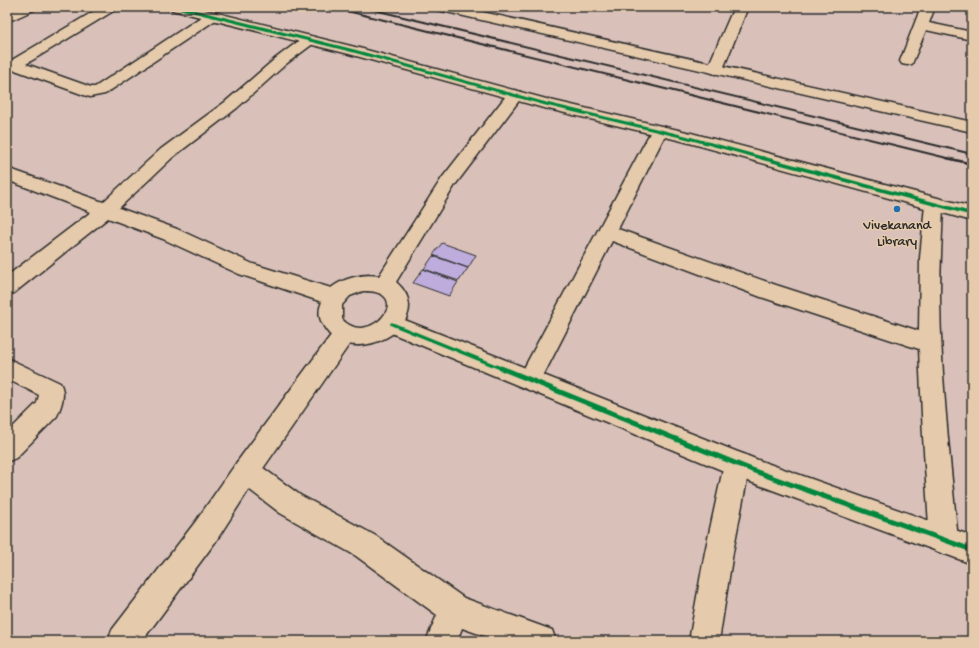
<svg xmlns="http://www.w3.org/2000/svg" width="979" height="648" font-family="'Gochi Hand',sans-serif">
<rect width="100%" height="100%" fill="#d9c1ba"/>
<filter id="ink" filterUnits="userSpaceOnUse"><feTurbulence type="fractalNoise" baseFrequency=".025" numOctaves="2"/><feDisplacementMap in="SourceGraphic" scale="8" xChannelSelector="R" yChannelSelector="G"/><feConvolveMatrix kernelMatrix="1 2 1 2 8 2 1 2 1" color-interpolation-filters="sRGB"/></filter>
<g filter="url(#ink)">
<path fill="#bdacdc" stroke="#2b2b2b" d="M 442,243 L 476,255 L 468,268 L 433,255 Z
M 433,256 L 468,268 L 459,281 L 424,269 Z
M 423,269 L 458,282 L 449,296 L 413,283 Z"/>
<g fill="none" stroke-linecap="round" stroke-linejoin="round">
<g stroke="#2b2b2b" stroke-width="3">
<path id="minor" d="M 19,7 L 36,7 L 34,10 L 7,22 L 7,13 Z
M 101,7 L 117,7 L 115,10 L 26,64 L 91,87 L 95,87 L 207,13 L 217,13 L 219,16 L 217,19 L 105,94 L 90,97 L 84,95 L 15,70 L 7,74 L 7,63 Z
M 734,7 L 748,7 L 723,69 L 720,72 L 715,74 L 710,72 L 707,69 Z
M 921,7 L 935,7 L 929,23 L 972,32 L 972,40 L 926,30 L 912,64 L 907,65 L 902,64 L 900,61 Z
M 309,36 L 314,37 L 316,40 L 314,43 L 286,64 L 237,108 L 173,157 L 119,208 L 177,229 L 253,264 L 331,288 C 343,278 363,273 379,276 L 442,178 L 509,92 L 515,90 L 521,92 L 523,95 L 521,98 L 455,185 L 396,282 C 443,323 349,374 323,325 C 319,318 318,310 322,302 L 239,274 L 163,239 L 108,218 L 14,293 L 7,295 L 7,276 L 91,212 L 7,180 L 7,168 L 103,202 L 161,149 L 225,102 L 276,58 L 304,37 ZM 363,291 C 418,290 369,350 342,319 L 342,305 L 350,296 Z
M 659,126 L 665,127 L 667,131 L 618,229 L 776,285 L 919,331 L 920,258 L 925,205 L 927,200 L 934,199 L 941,200 L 943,205 C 942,236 940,267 940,299 C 941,379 950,460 958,540 L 954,550 L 944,554 L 934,550 L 930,540 L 923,437 L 919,349 L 761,297 L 612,241 L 538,386 L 530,389 L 522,386 L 518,379 L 522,372 L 651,131 L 653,127 Z
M 7,358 L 60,383 C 66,393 62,405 57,416 L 16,458 L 7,462 L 7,433 L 37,403 L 39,395 L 7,379 Z
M 737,452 L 746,455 L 750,464 L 733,552 L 719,641 L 689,641 L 705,552 L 724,464 L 728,455 Z
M 246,459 L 255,462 L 300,495 L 376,536 L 464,598 L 552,630 L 556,641 L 499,641 L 462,628 L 457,641 L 426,641 L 437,615 L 356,556 L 280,513 L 237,480 L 233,471 L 237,462 Z"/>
</g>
<g stroke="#2b2b2b" stroke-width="3">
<path id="tertiary" d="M 170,7 L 193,7 L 359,48 L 550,100 L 691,133 L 972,207 L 972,221 L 682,141 L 540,107 L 349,54 L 172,10 Z
M 392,315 L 758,460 L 972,536 L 972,564 L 748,481 L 384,330 L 381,324 L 384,318 Z
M 345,324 L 353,327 L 356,333 L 353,339 L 255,480 L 216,541 L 142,641 L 108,641 L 112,630 L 196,521 L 237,462 L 337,327 Z"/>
</g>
<g stroke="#2b2b2b" stroke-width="3">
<path id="secondary" d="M 435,7 L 460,7 L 972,122 L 972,132 L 442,11 L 437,10 Z"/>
</g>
<use href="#minor" fill="#e5caac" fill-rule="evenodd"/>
<use href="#tertiary" fill="#e5caac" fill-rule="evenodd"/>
<use href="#secondary" fill="#e5caac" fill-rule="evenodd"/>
<path stroke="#2b2b2b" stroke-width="2" d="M 331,7 L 951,159
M 362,7 L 972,154"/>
<path stroke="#2b2b2b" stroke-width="2.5" d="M 947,158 L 972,164"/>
<g stroke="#e5caac" stroke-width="4.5">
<path id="cycleway-far2" d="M 177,7 L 354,51 L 546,104 L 685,137 L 766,159"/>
</g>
<g stroke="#e5caac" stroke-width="6">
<path id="cycleway-far1" d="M 762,158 L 972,214
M 392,324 L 503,369"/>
</g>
<g stroke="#e5caac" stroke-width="8">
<path id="cycleway" d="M 501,368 L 757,472 L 972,550"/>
</g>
<use href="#cycleway-far2" stroke="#00873e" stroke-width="3"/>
<use href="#cycleway-far1" stroke="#00873e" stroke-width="3.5"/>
<use href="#cycleway" stroke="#00873e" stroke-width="5"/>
</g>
</g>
<circle fill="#1f6fb2" stroke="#e5caac" stroke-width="1.5" cx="897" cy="209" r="4"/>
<g text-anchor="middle" stroke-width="3" stroke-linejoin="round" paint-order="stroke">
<g font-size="14" fill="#2b2b2b" stroke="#e5caac">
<text x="897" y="229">Vivekanand<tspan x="897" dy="16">Library</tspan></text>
</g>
</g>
<rect width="979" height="648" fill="none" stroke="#e5caac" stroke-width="24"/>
<rect x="12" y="12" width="955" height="624" fill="none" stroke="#2b2b2b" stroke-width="1.5" filter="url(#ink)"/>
</svg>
